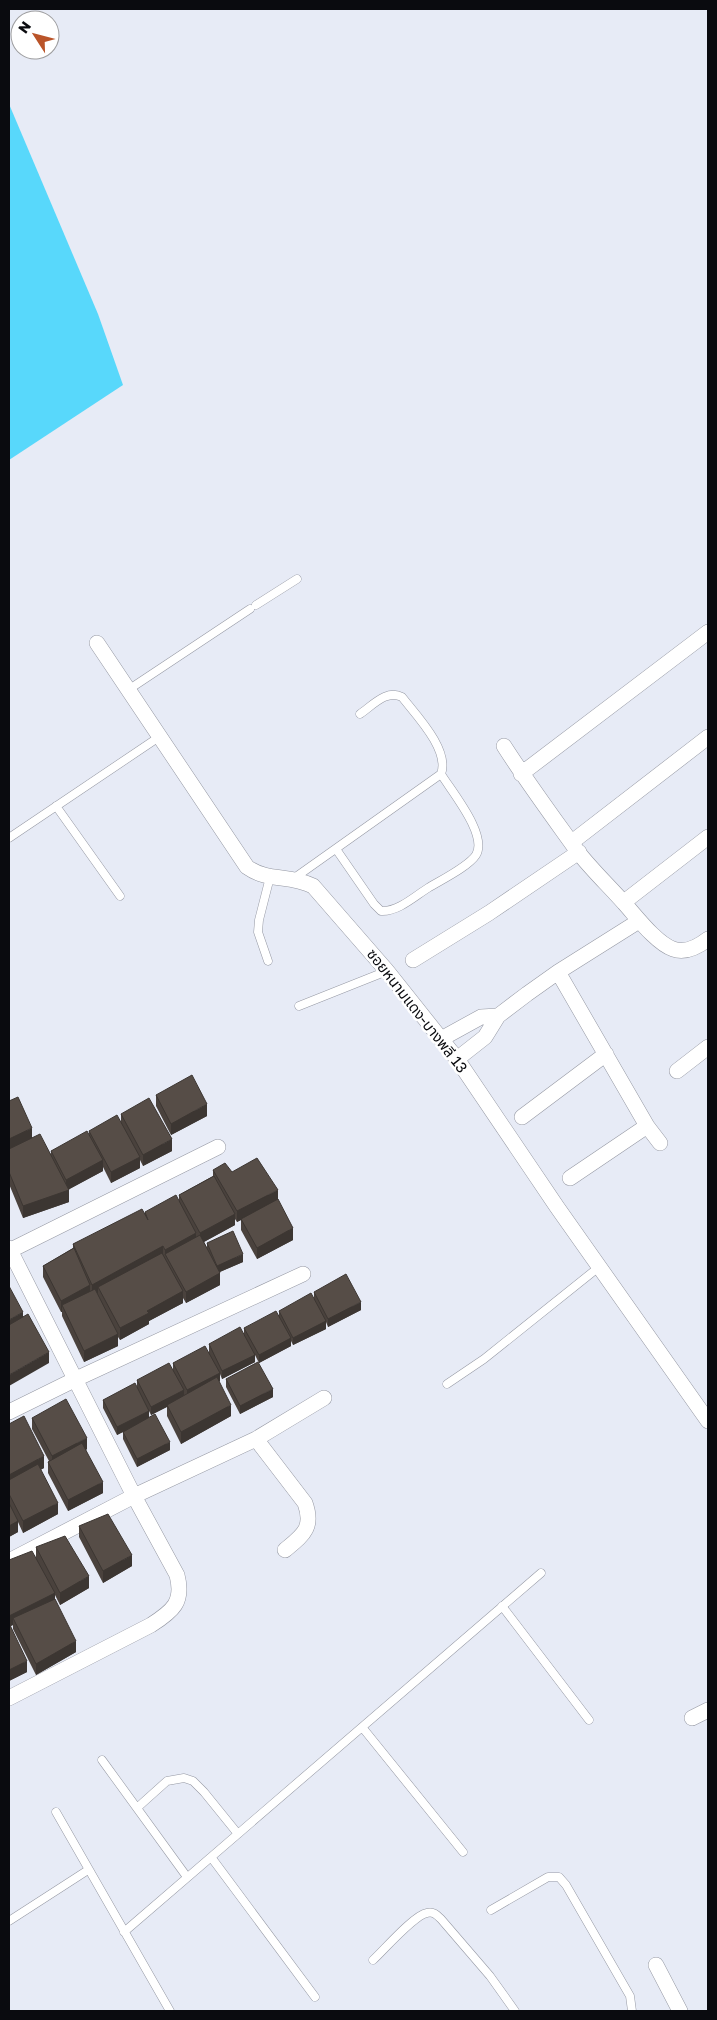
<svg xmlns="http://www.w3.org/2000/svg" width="717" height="2020" font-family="'Golos Text','Noto Sans Thai',sans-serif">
<rect width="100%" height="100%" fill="#e7ebf6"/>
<path fill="#58d8fb" d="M 9,104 L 98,314 L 123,385 L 9,460 Z"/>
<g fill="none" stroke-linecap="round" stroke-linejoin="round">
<g stroke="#9598a3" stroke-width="9">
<path id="service" d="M 256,605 L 297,579
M 128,690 L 250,609
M 56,806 L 120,896
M 9,838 L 159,737
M 336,849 L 374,904 L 381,911 C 398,912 415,896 428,888 C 441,880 468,867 476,855 C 488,835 452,792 441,774
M 293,879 L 441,774 C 450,750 416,715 402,697 C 387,689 373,705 360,714
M 268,961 L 258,932 L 259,920 L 270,877
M 299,1006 L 387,971
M 447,1384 L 484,1359 L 599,1267
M 502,1606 L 589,1720
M 362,1727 L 463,1852
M 102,1760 L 187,1877
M 138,1807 L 167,1781 L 184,1778 L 193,1781 L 204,1792 L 238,1834
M 56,1812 L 170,2011
M 211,1857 L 315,1997
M 491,1910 L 548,1877 L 559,1877 L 566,1885 L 630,1996 L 632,2011
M 9,1921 L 88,1870
M 124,1932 L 541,1573
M 373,1960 C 384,1950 414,1915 427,1913 C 433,1911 437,1915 441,1919 L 490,1976 L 515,2011"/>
</g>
<g stroke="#9598a3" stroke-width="16">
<path id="minor" d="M 97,643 L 247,867 C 268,882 289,874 313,886 L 387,971 L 457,1059 L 557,1207 L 708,1421
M 504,746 C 527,782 553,817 578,852 C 592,870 609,886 624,903 C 636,916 656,943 673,949 C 686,954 699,946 708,939
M 521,774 L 708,632
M 572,842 L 708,737
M 624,902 L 708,837
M 413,960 L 489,913 L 579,852
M 558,972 L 647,1126 L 660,1143
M 441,1039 L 481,1017 L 498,1016
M 457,1059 L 485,1037 L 498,1016 L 527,994 L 558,972 L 639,921
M 677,1071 L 708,1047
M 522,1117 L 606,1054
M 570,1178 L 647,1126
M 9,1248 L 134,1496 L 177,1575 C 184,1602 173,1611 151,1625 L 9,1698
M 9,1251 L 218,1147
M 9,1412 L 76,1379 L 303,1274
M 256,1439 L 305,1503 C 314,1528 303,1535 285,1550
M 9,1561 L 134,1496 L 256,1439 L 324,1398
M 692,1718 L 708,1710
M 656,1965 L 680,2011"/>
</g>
<use href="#service" stroke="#fff" stroke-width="8"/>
<use href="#minor" stroke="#fff" stroke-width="15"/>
</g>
<path fill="#4a423d" d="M 156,1095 L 207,1116 L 171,1135 L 156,1106 Z
M 9,1101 L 32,1138 L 51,1154 L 51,1151 L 89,1135 L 89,1131 L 121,1123 L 121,1114 L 172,1151 L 143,1166 L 140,1160 L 140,1168 L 111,1183 L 103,1167 L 103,1171 L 69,1189 L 69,1202 L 23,1218 L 9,1184 Z
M 213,1170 L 232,1172 L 278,1201 L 293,1240 L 257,1259 L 241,1230 L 241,1220 L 237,1222 L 235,1219 L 235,1225 L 204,1242 L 207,1248 L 207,1243 L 243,1262 L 220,1272 L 220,1285 L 186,1303 L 183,1298 L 183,1303 L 149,1321 L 149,1324 L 120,1340 L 118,1337 L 118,1346 L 84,1362 L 62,1316 L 62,1312 L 61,1312 L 43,1277 L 43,1266 L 73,1248 L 73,1244 L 145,1214 L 145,1212 L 179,1202 L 179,1195 L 213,1176 Z
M 314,1292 L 361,1310 L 328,1327 L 326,1322 L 326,1329 L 293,1345 L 291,1341 L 291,1346 L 259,1363 L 255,1355 L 255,1362 L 222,1379 L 220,1374 L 220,1381 L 219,1381 L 231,1416 L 181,1444 L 167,1416 L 167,1407 L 151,1415 L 149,1411 L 149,1417 L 170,1450 L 137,1467 L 123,1439 L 123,1432 L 117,1435 L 103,1408 L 103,1400 L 137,1388 L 137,1380 L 173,1371 L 173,1363 L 209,1352 L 209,1344 L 244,1335 L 244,1328 L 279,1316 L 279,1311 L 314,1299 Z
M 226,1379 L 273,1397 L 240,1414 L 226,1387 Z
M 32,1418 L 87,1449 L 86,1450 L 103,1493 L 68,1511 L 48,1473 L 48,1462 L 49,1461 L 32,1429 Z
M 9,1424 L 44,1468 L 40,1470 L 58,1514 L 23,1533 L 18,1522 L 18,1532 L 9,1537 Z
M 79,1526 L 132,1566 L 103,1583 L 79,1537 Z
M 36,1547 L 89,1588 L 60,1605 L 55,1595 L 55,1599 L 76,1652 L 36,1675 L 13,1629 L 13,1625 L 10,1626 L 27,1672 L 9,1681 L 9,1560 L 36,1559 Z"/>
<path fill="#3c3632" d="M 207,1104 L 207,1116 L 171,1135 L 171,1124 Z
M 32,1128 L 32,1139 L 9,1150 L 9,1139 Z
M 172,1139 L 172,1151 L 143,1166 L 143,1155 Z
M 140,1157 L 140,1168 L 111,1183 L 111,1172 Z
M 103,1160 L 103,1171 L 66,1191 L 66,1180 Z
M 69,1190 L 69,1202 L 23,1218 L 23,1206 Z
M 278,1190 L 278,1201 L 237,1222 L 237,1211 Z
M 235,1214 L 235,1225 L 200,1244 L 200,1233 Z
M 293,1228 L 293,1240 L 257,1259 L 257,1248 Z
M 196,1233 L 196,1244 L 165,1254 L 165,1261 L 165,1250 Z
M 163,1246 L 163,1258 L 98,1287 L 98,1293 L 92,1297 L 92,1285 Z
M 243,1254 L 243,1262 L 217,1273 L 217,1266 Z
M 220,1273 L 220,1285 L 186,1303 L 186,1292 Z
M 90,1285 L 90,1297 L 62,1305 L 62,1312 L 61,1312 L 61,1301 Z
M 183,1291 L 183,1303 L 149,1321 L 149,1324 L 120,1340 L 120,1328 L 147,1311 Z
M 361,1302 L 361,1310 L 328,1327 L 328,1319 Z
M 23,1312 L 23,1324 L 9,1331 L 9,1320 Z
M 326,1321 L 326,1329 L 293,1345 L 293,1338 Z
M 118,1334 L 118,1346 L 84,1362 L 84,1351 Z
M 291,1338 L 291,1346 L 259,1363 L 259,1355 Z
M 49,1352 L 49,1363 L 9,1386 L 9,1375 Z
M 255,1355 L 255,1362 L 222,1379 L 222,1371 Z
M 220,1373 L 220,1381 L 187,1398 L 187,1390 Z
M 273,1389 L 273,1397 L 240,1414 L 240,1406 Z
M 184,1390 L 184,1398 L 151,1415 L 151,1407 Z
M 231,1405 L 231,1416 L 181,1444 L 181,1432 Z
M 149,1411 L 149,1418 L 117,1435 L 117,1427 Z
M 87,1438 L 87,1449 L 52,1468 L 52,1456 Z
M 170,1442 L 170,1450 L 137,1467 L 137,1459 Z
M 44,1456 L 44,1468 L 9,1486 L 9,1475 Z
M 103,1482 L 103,1493 L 68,1511 L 68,1500 Z
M 58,1503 L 58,1514 L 23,1533 L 23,1521 Z
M 18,1521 L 18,1532 L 9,1537 L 9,1526 Z
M 132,1555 L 132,1566 L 103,1583 L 103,1571 Z
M 89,1576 L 89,1588 L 60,1605 L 60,1593 Z
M 55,1593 L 55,1604 L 13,1618 L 13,1625 L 9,1627 L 9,1616 Z
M 76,1641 L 76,1652 L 36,1675 L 36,1664 Z
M 27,1661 L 27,1672 L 9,1681 L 9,1670 Z"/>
<path fill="#564d47" stroke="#3c3632" d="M 192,1075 L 207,1104 L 171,1124 L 156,1095 Z
M 18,1097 L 32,1128 L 9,1139 L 9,1101 Z
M 149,1098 L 172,1139 L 143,1155 L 121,1114 Z
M 117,1115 L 140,1157 L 111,1172 L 89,1131 Z
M 87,1131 L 103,1160 L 66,1180 L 51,1151 Z
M 40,1134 L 69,1190 L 23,1206 L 9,1172 L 9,1149 Z
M 257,1158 L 278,1190 L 237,1211 L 213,1170 L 225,1163 L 232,1172 Z
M 214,1176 L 235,1214 L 200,1233 L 179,1195 Z
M 176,1195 L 196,1233 L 165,1250 L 163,1246 L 92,1285 L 73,1244 L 142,1209 L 148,1220 L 145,1212 Z
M 278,1199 L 293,1228 L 257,1248 L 241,1219 Z
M 233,1231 L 243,1254 L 217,1266 L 207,1243 Z
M 200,1235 L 220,1273 L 186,1292 L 165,1254 Z
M 74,1248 L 90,1285 L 61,1301 L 43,1266 Z
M 162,1253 L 183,1291 L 147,1311 L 149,1313 L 120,1328 L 98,1287 Z
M 346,1274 L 361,1302 L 328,1319 L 314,1292 Z
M 9,1286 L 23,1312 L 9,1320 Z
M 95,1289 L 118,1334 L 84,1351 L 62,1305 Z
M 311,1293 L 326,1321 L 293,1338 L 279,1311 Z
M 276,1311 L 291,1338 L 259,1355 L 244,1328 Z
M 28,1314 L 49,1352 L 9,1375 L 9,1325 Z
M 240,1327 L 255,1355 L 222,1371 L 209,1344 Z
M 205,1346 L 220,1373 L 187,1390 L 173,1363 Z
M 258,1362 L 273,1389 L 240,1406 L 226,1379 Z
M 169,1363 L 184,1390 L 151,1407 L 137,1380 Z
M 217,1377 L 231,1405 L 181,1432 L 167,1405 Z
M 135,1383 L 149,1411 L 117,1427 L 103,1400 Z
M 66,1399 L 87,1438 L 52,1456 L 32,1418 Z
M 155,1414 L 170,1442 L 137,1459 L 123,1432 Z
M 24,1416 L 44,1456 L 9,1475 L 9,1424 Z
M 82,1443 L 103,1482 L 68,1500 L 48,1462 Z
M 38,1464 L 58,1503 L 23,1521 L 9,1494 L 9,1480 Z
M 9,1503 L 18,1521 L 9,1526 Z
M 108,1514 L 132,1555 L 103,1571 L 79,1526 Z
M 65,1536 L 89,1576 L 60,1593 L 36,1547 Z
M 32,1551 L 55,1593 L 9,1616 L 9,1560 Z
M 55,1599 L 76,1641 L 36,1664 L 13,1618 Z
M 9,1623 L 27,1661 L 9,1670 Z"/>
<g text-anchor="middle" stroke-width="5" stroke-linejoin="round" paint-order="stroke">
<g font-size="15" fill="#0a0b0f" stroke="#fff">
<text transform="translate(417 1011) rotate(52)" y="5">ซอยหนามแดง-บางพลี 13</text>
</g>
</g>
<rect width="717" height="2020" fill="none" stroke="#0a0b0f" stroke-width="20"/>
<g transform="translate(35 35) rotate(306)"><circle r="24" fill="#ffffff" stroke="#9d9d9f"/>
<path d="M0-4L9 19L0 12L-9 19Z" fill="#ba5429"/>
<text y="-8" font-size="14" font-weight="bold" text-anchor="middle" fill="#0a0b0f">N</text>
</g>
</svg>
